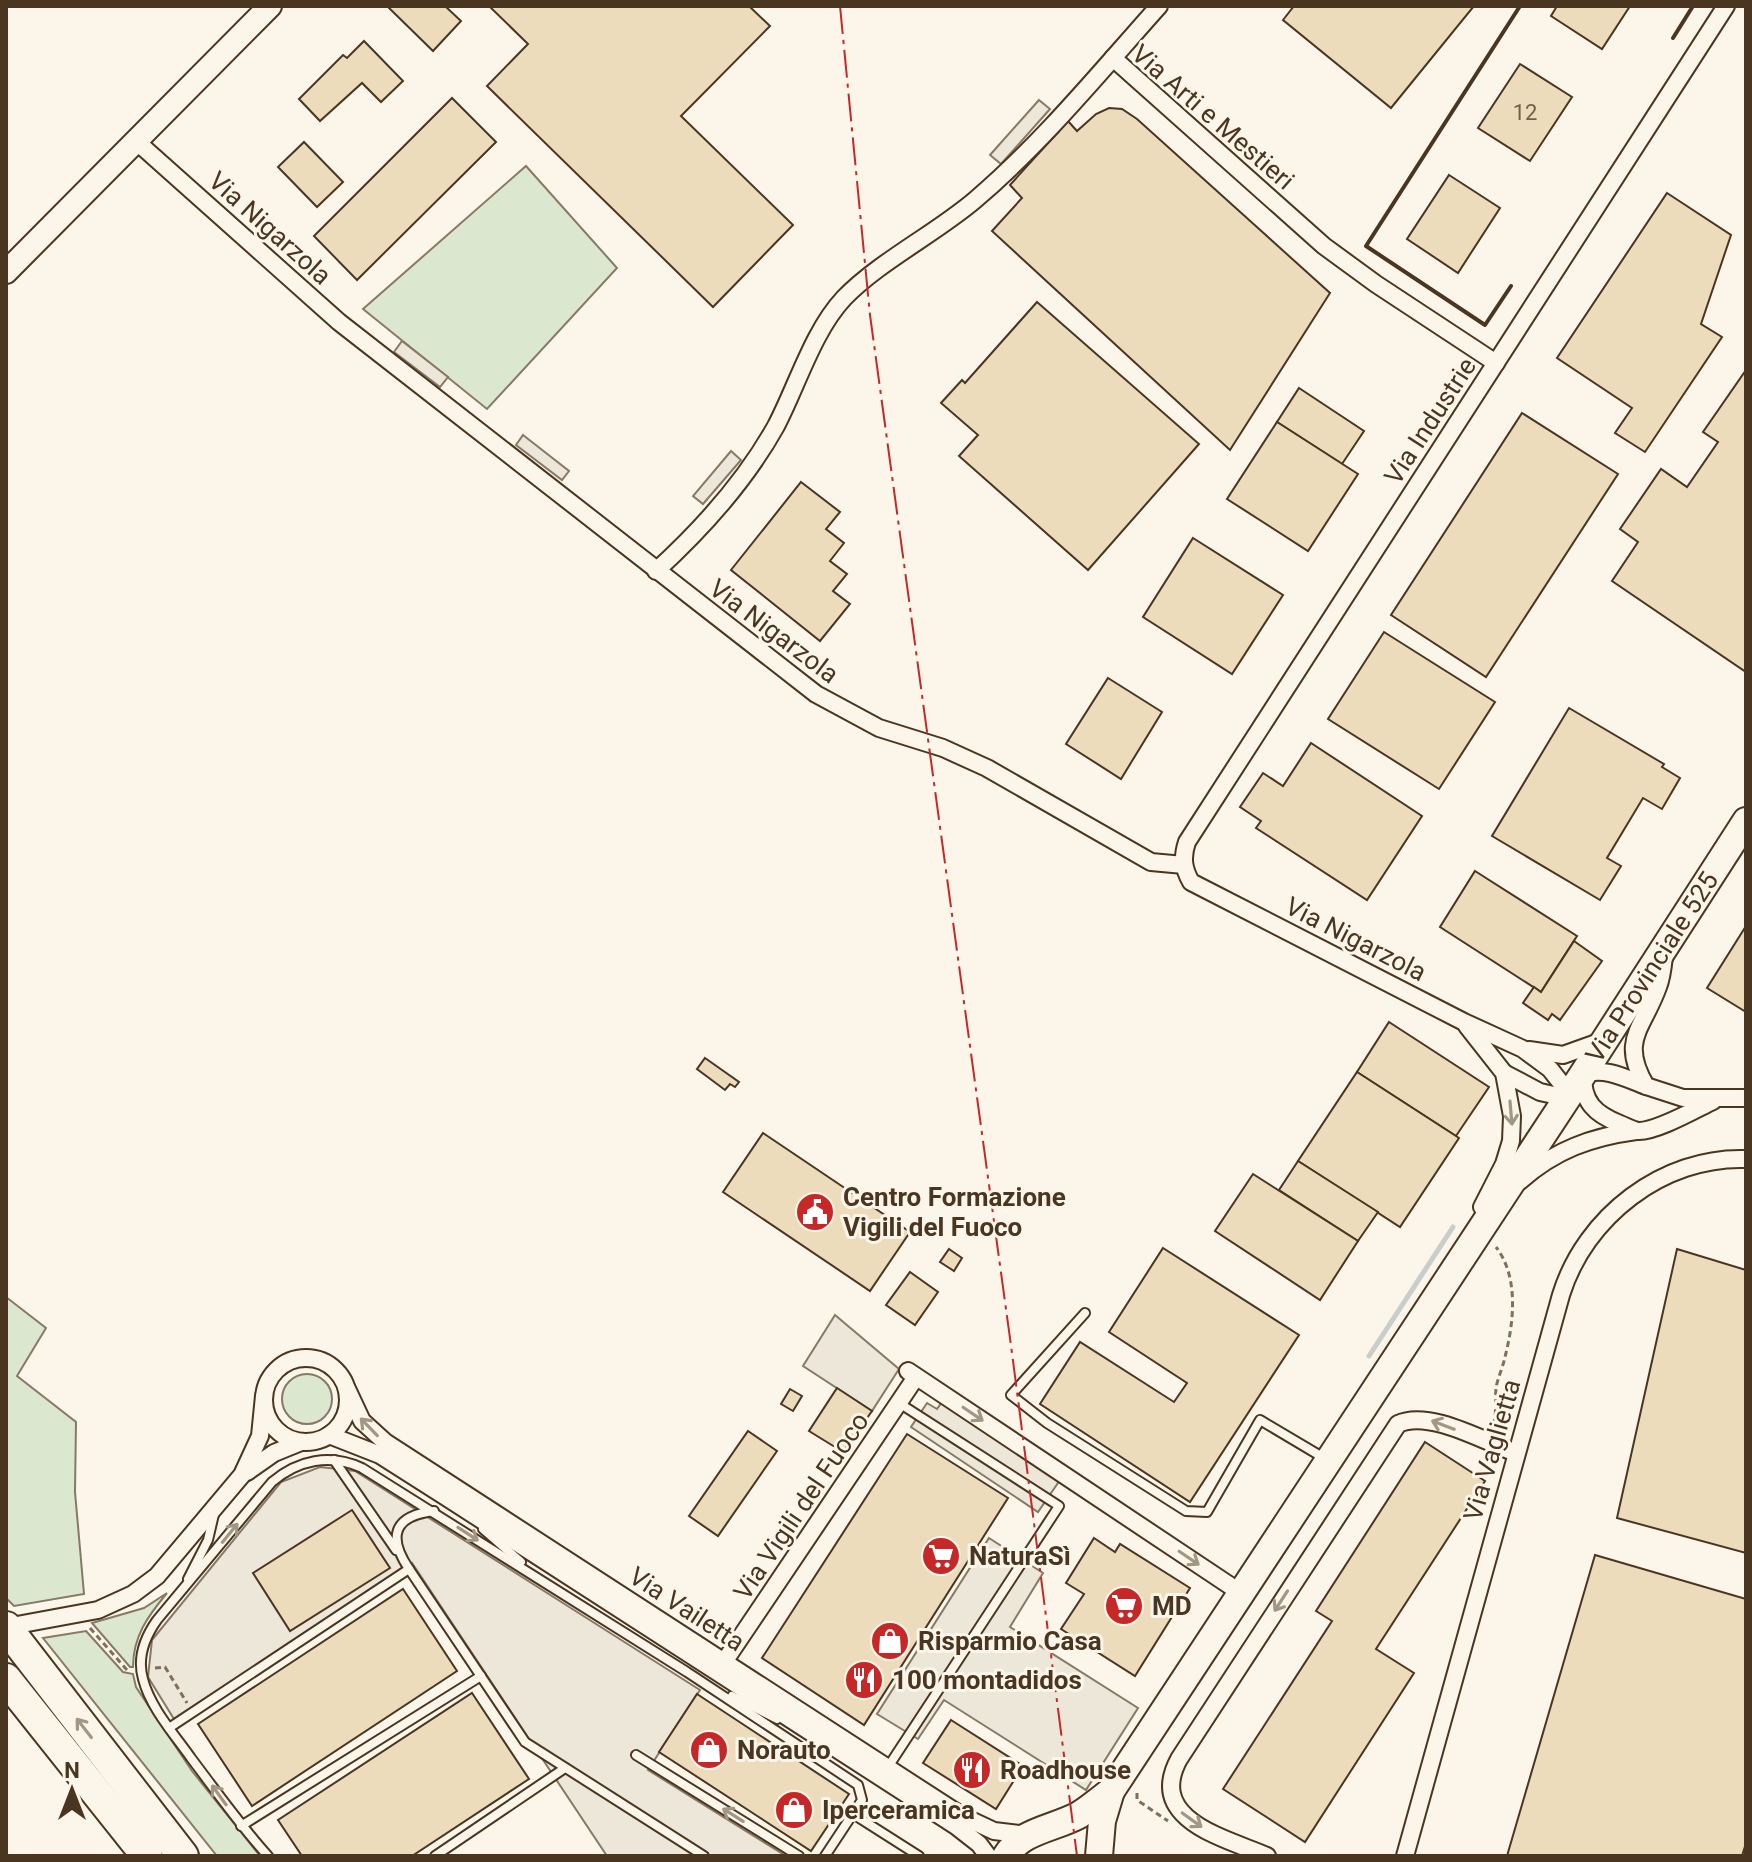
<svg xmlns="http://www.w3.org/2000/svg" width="1752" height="1862" font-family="Roboto,sans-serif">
<rect width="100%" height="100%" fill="#fbf6e9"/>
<g fill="#dce7d0" stroke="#887966" stroke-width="2">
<path d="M526,166L617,268L487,409L363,309Z"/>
<path d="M6,1297L46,1328L17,1376L76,1422L75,1492L84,1594L14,1606L6,1598Z"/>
<circle cx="307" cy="1399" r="25"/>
<path d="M167,1593C148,1616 133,1636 133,1667H130L92,1623L144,1608Z"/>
<path d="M86,1631L123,1672L133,1674L136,1687L192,1771L260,1856H217L43,1638Z"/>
</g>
<g fill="#ede7d9" stroke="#887966" stroke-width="2">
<path d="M1039,100L1050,109L1001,164L990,155Z"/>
<path d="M402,341L448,377L440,387L394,352Z"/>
<path d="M523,435L569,471L562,480L516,445Z"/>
<path d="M731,451L741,460L703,504L693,496Z"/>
<path d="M835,1315L899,1369L872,1411L803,1366Z"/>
<path d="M944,1399L1062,1477L1038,1512L911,1427L927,1403L937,1409Z"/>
<path d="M320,1467L355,1471L700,1690L648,1770L786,1856H607L412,1563L174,1719L148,1677L152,1640L281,1482Z"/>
<path d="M989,1538L1043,1573L1010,1627L1138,1708L1086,1790L944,1700L918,1739L877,1714Z"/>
</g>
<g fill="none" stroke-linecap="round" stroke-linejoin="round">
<path stroke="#c9cecd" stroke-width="5" d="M1369,1356L1453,1227"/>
</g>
<g fill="#ecdcbc" stroke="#4a3520" stroke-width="2">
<path d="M387,6H445L461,21L433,51Z"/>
<path d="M489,6H749L770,26L681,116L793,225L713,307L487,86L528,44Z"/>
<path d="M1294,6H1474L1391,108L1283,20Z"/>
<path d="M1557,6H1630L1602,49L1551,16Z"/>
<path d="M364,41L403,81L381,102L362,83L320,121L299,99L343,55L347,58Z"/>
<path d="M1520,64L1572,97L1530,161L1478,128Z"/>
<path d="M452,98L496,142L357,280L314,236Z"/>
<path d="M1109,108L1122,109L1137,119L1330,293L1230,450L992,231L1022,198L1010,185L1068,121L1077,131L1096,114Z"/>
<path d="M304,142L343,182L317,207L278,167Z"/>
<path d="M1449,175L1500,208L1458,273L1407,239Z"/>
<path d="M1667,193L1731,235L1701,324L1722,337L1645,452L1615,433L1632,408L1557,358Z"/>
<path d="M1037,302L1199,444L1088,570L959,456L978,435L941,403L962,380L965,383Z"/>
<path d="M1746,370V672L1612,581L1638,542L1620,529L1661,469L1687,487L1718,442L1703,432Z"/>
<path d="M1299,388L1364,431L1342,464L1277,422Z"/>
<path d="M1522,413L1618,474L1486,677L1391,615Z"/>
<path d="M1277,422L1358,474L1308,551L1227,499Z"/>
<path d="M801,482L840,512L826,529L844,543L830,561L847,574L833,591L850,604L820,641L731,570Z"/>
<path d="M1193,538L1283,595L1232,674L1143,617Z"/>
<path d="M1384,632L1495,702L1439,789L1328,719Z"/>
<path d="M1108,678L1162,712L1121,779L1066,744Z"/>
<path d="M1569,708L1664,764L1662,767L1680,778L1662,809L1643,798L1607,858L1621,866L1600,900L1492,836Z"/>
<path d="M1311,743L1422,816L1367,900L1256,828L1261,821L1240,807L1263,773L1283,786Z"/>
<path d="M1475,871L1577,936L1541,992L1440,927Z"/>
<path d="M1746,926V1012L1707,988Z"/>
<path d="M1574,941L1602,961L1560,1020L1552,1014L1548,1020L1523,1003L1534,987L1541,992Z"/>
<path d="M1389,1022L1489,1087L1456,1136L1357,1072Z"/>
<path d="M705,1058L739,1082L735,1087L730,1084L725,1090L697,1069Z"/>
<path d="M1357,1072L1459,1138L1400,1227L1298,1161Z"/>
<path d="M763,1133L910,1232L870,1291L723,1192Z"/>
<path d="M1298,1161L1378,1212L1358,1241L1279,1190Z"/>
<path d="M1253,1174L1358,1241L1320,1300L1215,1231Z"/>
<path d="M1163,1248L1299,1335L1190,1502L1040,1404L1080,1342L1174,1402L1187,1383L1109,1332Z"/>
<path d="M949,1249L962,1258L954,1271L940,1262Z"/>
<path d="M1677,1249L1746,1270V1553L1617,1518Z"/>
<path d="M910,1272L938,1292L915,1325L886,1305Z"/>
<path d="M837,1388L872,1411L843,1452L809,1431Z"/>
<path d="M790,1389L802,1396L793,1411L781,1404Z"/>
<path d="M748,1431L777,1451L718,1536L689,1516Z"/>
<path d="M907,1434L1008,1498L864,1725L762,1658Z"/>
<path d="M1425,1442L1485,1481L1376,1649L1414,1673L1305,1842L1223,1789L1332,1621L1316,1611Z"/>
<path d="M352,1510L390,1568L290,1631L253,1573Z"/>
<path d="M1094,1538L1115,1552L1120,1544L1190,1588L1135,1676L1061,1629L1084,1594L1066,1583Z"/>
<path d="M1595,1555L1746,1599V1843L1742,1856H1507Z"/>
<path d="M403,1589L457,1671L252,1806L198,1724Z"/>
<path d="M472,1693L529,1779L412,1856H302L278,1820Z"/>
<path d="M697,1694L849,1794L811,1851L659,1752Z"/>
<path d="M951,1720L1023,1766L996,1809L923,1763Z"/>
</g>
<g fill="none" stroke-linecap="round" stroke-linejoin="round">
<defs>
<g id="lane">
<path d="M1085,1313L1011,1395L1047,1423L1186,1511L1207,1512L1260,1420L1324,1458"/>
<path d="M334,1460L396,1550"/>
<path d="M483,1529L521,1562"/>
<path d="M409,1569C388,1538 392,1516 434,1511"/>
<path d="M188,1579L208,1540L215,1510"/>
<path d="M732,1696L777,1719"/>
<path d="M169,1728L409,1569L525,1742L704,1856"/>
<path d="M636,1755L799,1856"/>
<path d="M888,1767L1059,1506L899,1403"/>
<path d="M853,1814L919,1856"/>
<path d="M241,1826L481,1676"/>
<path d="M268,1856C240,1825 216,1791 191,1758C174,1734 150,1707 143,1679C137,1658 145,1637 157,1620L272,1482C298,1460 330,1453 362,1468L687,1672L858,1785L862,1800L825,1856"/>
<path d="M435,1856L565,1768"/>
</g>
<g id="street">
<path d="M1113,58L1324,246L1376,284L1496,363"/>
<path d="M136,141L339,322L816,694L879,728L943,748L987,768L1151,862L1184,865"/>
<path d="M656,571C702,529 746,480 776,426C797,386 813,331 844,298C880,261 935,234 975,200C1043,142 1100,72 1159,6"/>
<path d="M1664,956C1663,966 1662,977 1658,987C1643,1029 1619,1040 1646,1086L1683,1098H1746"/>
<path d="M1467,1026L1504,1073L1512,1116L1511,1141L1504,1164L1482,1207"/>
<path d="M1529,1050L1563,1055L1602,1041"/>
<path d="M1504,1073L1540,1092L1567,1098"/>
<path d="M1646,1086C1625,1078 1606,1067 1583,1074C1582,1102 1595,1114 1620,1124C1625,1126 1633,1130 1638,1131C1656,1132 1696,1109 1713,1101"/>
<path d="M1567,1098L1561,1083L1550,1069L1523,1049L1464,1022L1191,882C1183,868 1182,857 1187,842L1726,6"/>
<path d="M1520,1181C1555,1150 1591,1137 1636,1131"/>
<circle cx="306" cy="1400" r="42"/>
<path d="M908,1371L1241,1593"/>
<path d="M347,1389L362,1421L385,1442L962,1816L994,1831L1027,1835"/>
<path d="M329,1435L380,1455L446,1497L956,1826L979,1844L988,1856"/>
<path d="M247,1472L274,1453L301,1442"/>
<path d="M6,1627L98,1610L133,1594L157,1576L242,1475L260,1436L264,1396"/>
<path d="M724,1662L916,1377"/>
<path d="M1267,1856C1225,1838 1146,1820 1179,1759L1398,1424C1429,1409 1485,1442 1516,1453"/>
<path d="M1405,1856L1561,1295C1585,1217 1663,1156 1746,1159"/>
</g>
<path id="secondary" d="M6,272L270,6"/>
<g id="primary">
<path d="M1006,1856C1022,1830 1053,1829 1079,1815C1090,1808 1101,1799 1111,1791"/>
<path id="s1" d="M1099,1856L1102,1821L1111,1791L1583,1074L1746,821"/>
</g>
<g id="highway">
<path d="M6,1627L183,1856"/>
<path d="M6,1679L147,1856"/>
</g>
</defs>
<use href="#lane" stroke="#4a3520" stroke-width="12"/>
<use href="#street" stroke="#4a3520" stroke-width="20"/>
<use href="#secondary" stroke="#4a3520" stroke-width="26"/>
<use href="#primary" stroke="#4a3520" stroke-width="30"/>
<use href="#highway" stroke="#4a3520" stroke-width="34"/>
<g stroke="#7f6f5c" stroke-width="3" stroke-dasharray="6 4" stroke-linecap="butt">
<path d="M1493,1425C1497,1413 1495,1400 1496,1388C1498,1377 1503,1367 1505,1357C1514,1322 1519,1277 1496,1247"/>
<path d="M90,1628L127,1670"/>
<path d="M155,1668L165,1667L187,1703"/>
<path d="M1137,1793V1800L1168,1821"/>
</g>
<use href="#lane" stroke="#fbf6e9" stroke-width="8"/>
<use href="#street" stroke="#fbf6e9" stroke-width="16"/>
<use href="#secondary" stroke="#fbf6e9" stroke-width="22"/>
<use href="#primary" stroke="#fbf6e9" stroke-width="26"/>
<use href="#highway" stroke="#fbf6e9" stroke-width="30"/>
<g stroke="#4a3520" stroke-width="4">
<path d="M1673,38L1693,6"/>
<path d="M1511,286L1485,325L1366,246L1520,6"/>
</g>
<path stroke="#c62828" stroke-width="2" stroke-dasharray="28 6 4 6" stroke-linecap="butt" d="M840,6L870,315L1012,1353L1077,1856"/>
</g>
<defs><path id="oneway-shaft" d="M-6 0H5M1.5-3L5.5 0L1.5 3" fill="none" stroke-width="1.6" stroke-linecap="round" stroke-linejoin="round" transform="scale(2)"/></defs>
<g stroke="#a29684">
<use href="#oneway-shaft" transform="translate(1511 1113) rotate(85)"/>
<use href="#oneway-shaft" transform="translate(973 1414) rotate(34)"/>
<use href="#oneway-shaft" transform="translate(1443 1425) rotate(-159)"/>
<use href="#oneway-shaft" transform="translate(369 1427) rotate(-134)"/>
<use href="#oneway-shaft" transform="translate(230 1533) rotate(-51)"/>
<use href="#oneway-shaft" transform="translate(468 1534) rotate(33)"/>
<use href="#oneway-shaft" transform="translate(1189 1558) rotate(34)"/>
<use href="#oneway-shaft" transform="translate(1281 1601) rotate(123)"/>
<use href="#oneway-shaft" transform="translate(84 1728) rotate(-128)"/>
<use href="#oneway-shaft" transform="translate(219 1795) rotate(-126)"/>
<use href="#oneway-shaft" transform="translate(733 1815) rotate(-148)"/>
<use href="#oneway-shaft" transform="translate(1192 1820) rotate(36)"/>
</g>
<defs>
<symbol id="civic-disc" viewBox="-11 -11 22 22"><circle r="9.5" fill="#c62828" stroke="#fbf6e9"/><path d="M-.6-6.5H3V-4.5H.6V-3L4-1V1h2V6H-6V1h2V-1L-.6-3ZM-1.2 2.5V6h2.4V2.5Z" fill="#fff"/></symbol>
<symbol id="supermarket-disc" viewBox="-11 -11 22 22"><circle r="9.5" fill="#c62828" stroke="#fbf6e9"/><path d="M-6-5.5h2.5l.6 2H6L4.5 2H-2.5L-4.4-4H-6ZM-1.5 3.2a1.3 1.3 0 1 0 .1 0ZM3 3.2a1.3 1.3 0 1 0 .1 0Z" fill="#fff"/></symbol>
<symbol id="shop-disc" viewBox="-11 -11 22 22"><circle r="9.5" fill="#c62828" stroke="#fbf6e9"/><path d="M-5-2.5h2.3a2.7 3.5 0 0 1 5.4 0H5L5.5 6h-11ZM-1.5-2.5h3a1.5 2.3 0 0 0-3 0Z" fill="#fff"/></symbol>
<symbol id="restaurant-disc" viewBox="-11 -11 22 22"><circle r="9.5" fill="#c62828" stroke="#fbf6e9"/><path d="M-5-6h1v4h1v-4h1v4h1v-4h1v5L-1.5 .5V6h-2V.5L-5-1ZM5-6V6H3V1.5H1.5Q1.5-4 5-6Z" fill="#fff"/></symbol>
</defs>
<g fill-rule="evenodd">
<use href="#civic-disc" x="793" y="1190" width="44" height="44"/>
<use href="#supermarket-disc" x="919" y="1534" width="44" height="44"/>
<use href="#supermarket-disc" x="1102" y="1584" width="44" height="44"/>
<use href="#shop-disc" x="868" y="1619" width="44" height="44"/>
<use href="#restaurant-disc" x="842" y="1658" width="44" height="44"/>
<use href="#shop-disc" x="687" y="1728" width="44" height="44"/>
<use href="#restaurant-disc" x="950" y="1748" width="44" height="44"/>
<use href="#shop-disc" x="772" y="1788" width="44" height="44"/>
</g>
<g text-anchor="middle" stroke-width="6" stroke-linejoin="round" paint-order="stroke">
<g font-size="22" fill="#725f47">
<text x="1525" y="120">12</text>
</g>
<g font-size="26" fill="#4a3520" stroke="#fbf6e9">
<text transform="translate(1213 117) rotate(41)" y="9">Via Arti e Mestieri</text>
<text transform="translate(270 228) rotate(42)" y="9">Via Nigarzola</text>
<text transform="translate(1430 421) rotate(-57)" y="9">Via Industrie</text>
<text transform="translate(774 631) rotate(37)" y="9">Via Nigarzola</text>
<text transform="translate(1356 939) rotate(27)" y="9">Via Nigarzola</text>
<text dy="9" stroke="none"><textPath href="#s1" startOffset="1052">Via Provinciale 525</textPath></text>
<text transform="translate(1492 1450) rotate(-74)" y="9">Via Vaglietta</text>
<text transform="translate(801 1506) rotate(-56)" y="9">Via Vigili del Fuoco</text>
<text transform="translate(687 1609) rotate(33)" y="9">Via Vailetta</text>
</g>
<g font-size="26" font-weight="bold" fill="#4a3520" stroke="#fbf6e9" text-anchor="start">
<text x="843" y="1206">Centro Formazione<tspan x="843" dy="30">Vigili del Fuoco</tspan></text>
<text x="969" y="1565">NaturaSì</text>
<text x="1152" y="1615">MD</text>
<text x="918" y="1650">Risparmio Casa</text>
<text x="892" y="1689">100 montadidos</text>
<text x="737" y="1759">Norauto</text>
<text x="1000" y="1779">Roadhouse</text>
<text x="822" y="1819">Iperceramica</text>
</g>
</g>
<rect width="1752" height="1862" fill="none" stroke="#4a3520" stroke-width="16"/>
<g transform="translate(72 1790)" stroke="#fbf6e9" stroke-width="6" paint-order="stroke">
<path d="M0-6L14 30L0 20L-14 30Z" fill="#4a3520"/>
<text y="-12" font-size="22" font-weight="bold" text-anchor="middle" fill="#4a3520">N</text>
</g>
</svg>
